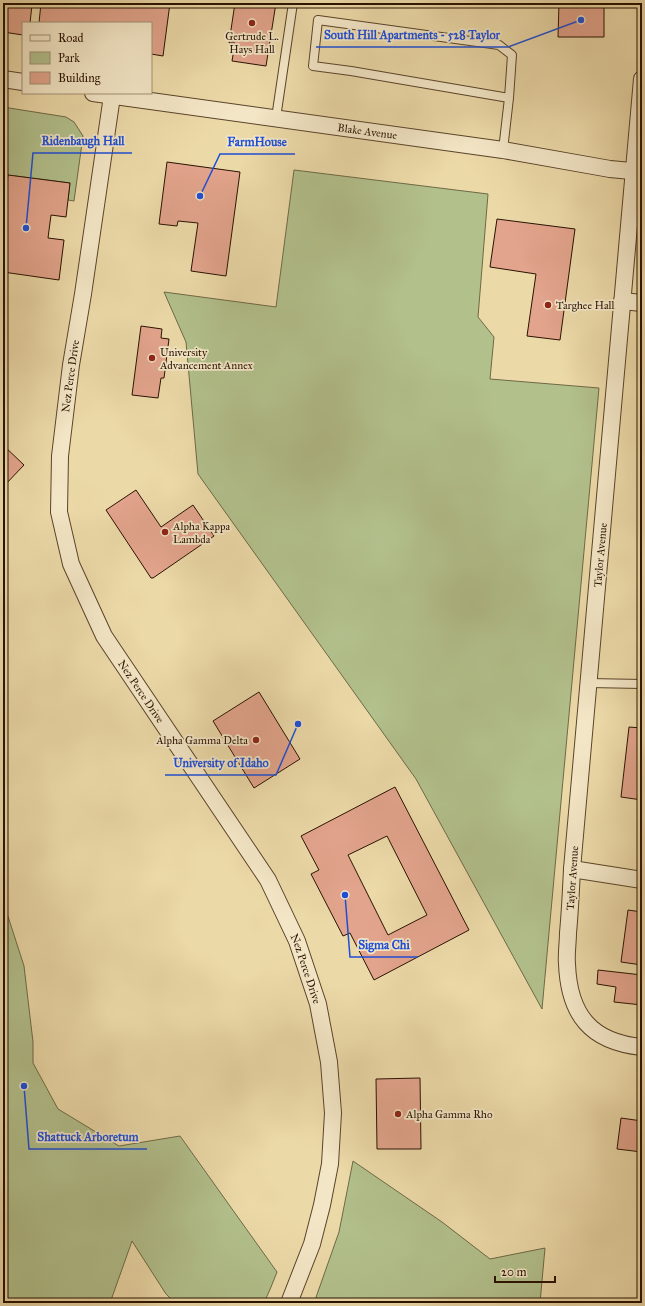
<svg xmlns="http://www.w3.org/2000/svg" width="645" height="1306" font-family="'IM FELL Great Primer',serif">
<rect width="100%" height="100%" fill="#ecd9a8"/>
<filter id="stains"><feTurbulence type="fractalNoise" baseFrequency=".005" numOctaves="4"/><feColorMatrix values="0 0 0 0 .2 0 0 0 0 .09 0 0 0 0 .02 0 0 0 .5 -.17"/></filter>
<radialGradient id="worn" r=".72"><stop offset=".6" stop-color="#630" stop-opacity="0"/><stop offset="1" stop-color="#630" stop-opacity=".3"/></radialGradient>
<g fill="#b2c08c" stroke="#6e6946">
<path d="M3,107L66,117L74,122L83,136L74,201L68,200L70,183L8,175L3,206Z"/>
<path d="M294,170L488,194L478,317L494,337L490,379L599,388L542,1009L416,779L198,474L186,342L164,292L276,307Z"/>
<path d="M3,901L24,966L33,1042V1063L58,1109L119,1146L180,1136L277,1272L271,1287L264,1303H175L166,1294L132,1241L110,1303H3Z"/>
<path d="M353,1161L442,1222L490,1259L545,1248L540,1303H314L339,1232Z"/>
</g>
<g fill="#e2a48c" stroke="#291200" fill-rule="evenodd">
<path d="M3,3H29L28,5H32L30,23H23V35L3,32Z"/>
<path d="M41,3H170L163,56L151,54V23H39Z"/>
<path d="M235,3H276L266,66L232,61L235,43H229Z"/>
<path d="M559,3H604V37H558Z"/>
<path d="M167,162L240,172L226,276L191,271L198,223L178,221L177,226L159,224Z"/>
<path d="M8,175L70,183L66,217L51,215L48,238L64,240L59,280L3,272V214Z"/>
<path d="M497,219L575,229L560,340L527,336L536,274L490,267Z"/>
<path d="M141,326L162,329L161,338L169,339L164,378H161L158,398L132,395Z"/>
<path d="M3,445L24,465L3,487Z"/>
<path d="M136,490L161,527L193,505L214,536L153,578H151L106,510Z"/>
<path d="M259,692L300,759L254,788L213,721Z"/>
<path d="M629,727L642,728V800L621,797Z"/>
<path d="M395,787L469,930L374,980L350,933L343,936L311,874L319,870L301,836ZM387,836L427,915L388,935L348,855Z"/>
<path d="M642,827V851H640Z"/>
<path d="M628,910L642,912V965L621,962Z"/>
<path d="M598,970L642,975V1005L614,1002L616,987L597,984Z"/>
<path d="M420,1078L421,1149H377L376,1079Z"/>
<path d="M621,1118L642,1121V1152L617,1149Z"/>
</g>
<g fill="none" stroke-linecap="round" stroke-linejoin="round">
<defs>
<g id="service">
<path d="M276,118L293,3"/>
<path d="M503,150L509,98L351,71L313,66L318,20L499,45L512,55L509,98"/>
<path d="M589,683L642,684"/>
</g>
<g id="minor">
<path d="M3,79L23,82"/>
<path d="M642,79L572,869C571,890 570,912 568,933C568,943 566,954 567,964C569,1014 590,1042 642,1047"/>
<path id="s1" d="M93,93L503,150L610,169L642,172"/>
<path id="s2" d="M112,96L83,294L71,365L60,456L59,512L71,564L104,636L268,880L297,941L318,1004L329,1062L333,1113L330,1164L322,1205L312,1244L289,1303"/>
<path d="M622,301L642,303"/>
<path d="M572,869L642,880"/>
</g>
</defs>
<use href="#service" stroke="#5a442a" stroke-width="10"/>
<use href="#minor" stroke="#5a442a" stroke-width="18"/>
<use href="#service" stroke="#f3e6c6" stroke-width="8"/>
<use href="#minor" stroke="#f3e6c6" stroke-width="16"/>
</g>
<g fill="#8f2418" stroke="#f3e6c6" stroke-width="1.5">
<circle cx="252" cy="23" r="4"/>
<circle cx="548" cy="305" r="4"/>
<circle cx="152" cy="358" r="4"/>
<circle cx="165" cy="532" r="4"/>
<circle cx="256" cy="740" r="4"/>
<circle cx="398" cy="1114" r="4"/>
</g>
<g text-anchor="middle" stroke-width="3.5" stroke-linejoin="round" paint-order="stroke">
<g font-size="11" fill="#291200" stroke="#f3e6c6" text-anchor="start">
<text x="252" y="40" text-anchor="middle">Gertrude L.<tspan x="252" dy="13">Hays Hall</tspan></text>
<text x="556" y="309">Targhee Hall</text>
<text x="160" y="356">University<tspan x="160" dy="13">Advancement Annex</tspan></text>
<text x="173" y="530">Alpha Kappa<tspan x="173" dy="13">Lambda</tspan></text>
<text x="248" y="744" text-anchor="end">Alpha Gamma Delta</text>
<text x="406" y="1118">Alpha Gamma Rho</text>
</g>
<g font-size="11" fill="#291200" stroke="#f3e6c6">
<text dy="4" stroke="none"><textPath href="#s1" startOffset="277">Blake Avenue</textPath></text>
<text transform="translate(70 376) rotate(-82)" y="4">Nez Perce Drive</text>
<text transform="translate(600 555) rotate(-85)" y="4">Taylor Avenue</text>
<text dy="4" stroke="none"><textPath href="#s2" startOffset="619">Nez Perce Drive</textPath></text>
<text transform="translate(572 878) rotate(-86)" y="4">Taylor Avenue</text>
<text dy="4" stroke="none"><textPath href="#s2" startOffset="943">Nez Perce Drive</textPath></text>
</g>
</g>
<path fill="none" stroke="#1d4ed8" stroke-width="1.5" d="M581 20L508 47H316M26 228L33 153H132M200 196L220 154H295M298 724L276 775H165M345 895L350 957H418M24 1086L29 1149H147"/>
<g fill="#1d4ed8" stroke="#f3e6c6" stroke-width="1.5">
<circle cx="581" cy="20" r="4"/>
<circle cx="26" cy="228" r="4"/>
<circle cx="200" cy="196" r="4"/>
<circle cx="298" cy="724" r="4"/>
<circle cx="345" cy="895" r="4"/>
<circle cx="24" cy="1086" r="4"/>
</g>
<g font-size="12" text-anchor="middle" font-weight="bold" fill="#1d4ed8" stroke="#f3e6c6" stroke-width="3.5" stroke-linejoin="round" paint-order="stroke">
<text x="412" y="39">South Hill Apartments - 528 Taylor</text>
<text x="83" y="145">Ridenbaugh Hall</text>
<text x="257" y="146">FarmHouse</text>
<text x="221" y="767">University of Idaho</text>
<text x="384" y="949">Sigma Chi</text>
<text x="88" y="1141">Shattuck Arboretum</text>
</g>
<rect width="645" height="1306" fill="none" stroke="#ecd9a8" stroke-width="16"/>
<rect x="4" y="4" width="637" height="1298" fill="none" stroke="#291200" stroke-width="2"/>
<rect x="8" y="8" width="629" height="1290" fill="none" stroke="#291200"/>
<rect x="22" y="22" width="130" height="72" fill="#f3e6c6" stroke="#a29177"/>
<rect x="30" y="35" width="20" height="6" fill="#f3e6c6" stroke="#a29177"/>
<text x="58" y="42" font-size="12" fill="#291200">Road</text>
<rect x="30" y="52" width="20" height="12" fill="#b2c08c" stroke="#a29177"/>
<text x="58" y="62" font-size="12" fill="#291200">Park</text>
<rect x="30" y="72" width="20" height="12" fill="#e2a48c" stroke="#a29177"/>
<text x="58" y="82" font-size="12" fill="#291200">Building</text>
<path d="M495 1276v6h60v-6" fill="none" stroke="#291200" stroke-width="2"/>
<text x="501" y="1276" font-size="12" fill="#291200" stroke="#f3e6c6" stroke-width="3" paint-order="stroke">20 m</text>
<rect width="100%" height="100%" filter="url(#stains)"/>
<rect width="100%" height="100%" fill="url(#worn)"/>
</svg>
